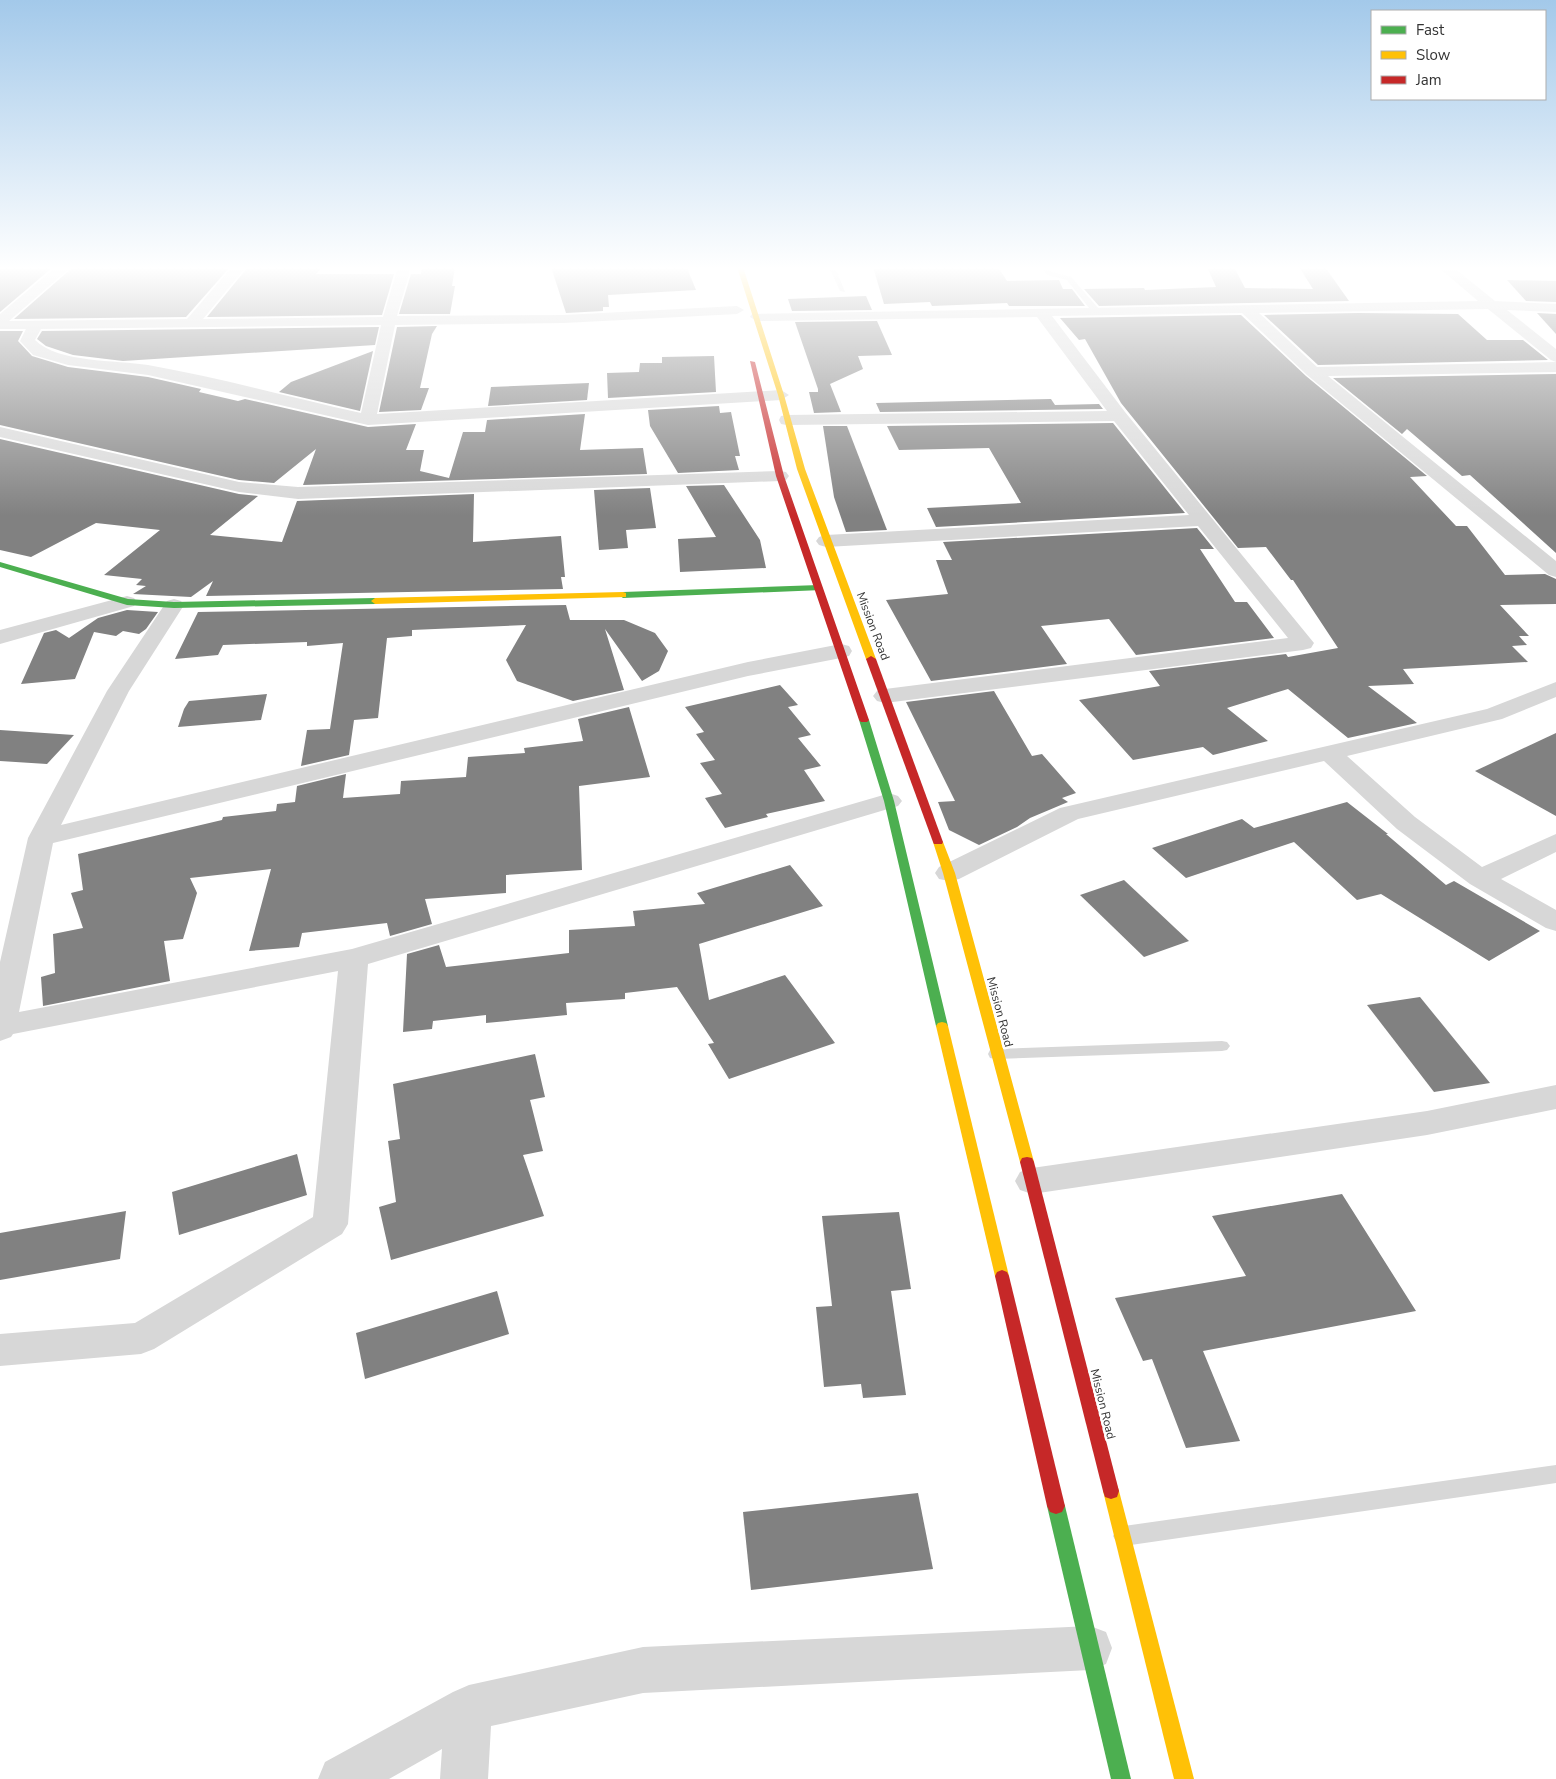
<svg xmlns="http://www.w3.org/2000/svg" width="1556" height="1779" font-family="'Nunito Sans',sans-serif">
<rect width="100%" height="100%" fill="#fff"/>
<g fill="#818181">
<path d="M0,267H53L0,312Z"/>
<path d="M73,267H230L186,317L14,319Z"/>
<path d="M248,267H322L316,274H394L382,315L207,317Z"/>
<path d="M422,267H455L452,286H455L450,314H399L411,274H421Z"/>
<path d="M551,267H681L687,268L696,290L608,295L609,307H603V311L566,313Z"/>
<path d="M873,267H998L1007,281L1059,280L1063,289H1072L1085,306H1009L1007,303L932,306L930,302L884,304Z"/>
<path d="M1207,267H1234L1245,288L1313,289L1299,267H1325L1349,301L1099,306L1084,289L1144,288L1145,290L1216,287Z"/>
<path d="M1507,280L1556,281V302L1526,301Z"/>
<path d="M866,296L872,310L792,311L788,299Z"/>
<path d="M1358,313L1458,314L1487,340H1523L1548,360L1318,365L1264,315Z"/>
<path d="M1537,313L1556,314V334Z"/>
<path d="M1241,315L1306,376L1427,476L1410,477L1456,526H1467L1505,575L1545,574L1556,579V604L1500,605L1529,636H1519L1527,645L1512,646L1528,662L1403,669L1414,684L1368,686L1417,723L1348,738L1288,689L1227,708L1268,741L1213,755L1203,747L1133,760L1079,700L1160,686L1149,671L1286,654L1288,657L1338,648L1293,580H1291L1266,547L1238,548L1121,403L1085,339L1079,340L1060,318Z"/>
<path d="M877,321L892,355L858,356L863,369L830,384L841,412L814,413L809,392H818V389L795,322Z"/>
<path d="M437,326L432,334L420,388H429L421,410L379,412L397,327Z"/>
<path d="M379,327L375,345L123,361L73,355L46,346L37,339L42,331Z"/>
<path d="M0,331H23L18,341L32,356L68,367L148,377L201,389L199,392L238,401L245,399L368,427L416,424L406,450H424L420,471L449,478L463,432H485L487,420L585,414L580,450L643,448L647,474L303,485L316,449L274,483L239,480L0,425Z"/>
<path d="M373,351L360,411L279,392L291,382Z"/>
<path d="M714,356L716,392L608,398L607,373L639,372L640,363H662V357Z"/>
<path d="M1556,374V553L1470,475L1462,476L1407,429L1402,434L1333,378Z"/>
<path d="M589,383L587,400L488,406L491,387Z"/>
<path d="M1051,399L1055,405L1099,404L1103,409L880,412L876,403Z"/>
<path d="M719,406L720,413L731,412L740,456H735L739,470L678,473L650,426L648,410Z"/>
<path d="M1113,423L1185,513L936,527L927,508L1021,503L989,448L899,450L887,426Z"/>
<path d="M823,426H847L887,530L846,532L834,497Z"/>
<path d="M0,439L239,494L258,496L210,535L282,542L297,501L474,494L473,542L561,536L565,577H561L563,589L206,596L213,581L191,597L133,594L146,586L136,585L142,579L104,575L160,530L96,523L31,557L0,550Z"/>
<path d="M724,485L760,540L766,568L680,572L678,539L716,537L686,486Z"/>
<path d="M650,488L656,528L626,530L628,548L599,550L594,490Z"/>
<path d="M1197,528L1214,549H1200L1235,602H1247L1274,638L1136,655L1109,619L1041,626L1067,664L931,681L886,600L948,594L936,560H952L943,542Z"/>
<path d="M566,605L570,620H624L655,633L668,651L659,671L642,681L605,629L624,690L573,701L517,681L506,660L526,625L412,630V636L387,638L378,718L354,720L349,755L301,766L307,730L330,729L343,643L307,646V642L223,645L218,655L175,659L198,612Z"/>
<path d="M127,610L158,612L146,629L139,634L123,631L116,636L94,632L75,679L21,684L44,633L56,630L69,638L98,618Z"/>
<path d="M780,685L798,705L788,707L811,735L798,738L821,766L804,770L825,801L766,814L768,817L725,828L705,798L722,794L700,763L715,760L696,734L704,732L685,707Z"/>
<path d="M994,691L1032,756L1042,754L1076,793L1062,798L1068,802L1030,818L1017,827L979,845L949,830L938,802L955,801L906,702Z"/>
<path d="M267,694L261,720L178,727L184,709L189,701Z"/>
<path d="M629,707L650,777L579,786L582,870L506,875V893L425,899L432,924L390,936L387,923L302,933L299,947L249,951L271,869L190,878L197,893L183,939L164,941L170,981L43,1006L41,977L55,973L53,934L83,928L71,893L83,890L78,854L222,820L223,817L276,811L277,804L295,802L297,786L346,774L343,798L400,794L401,781L466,777L468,757L525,753L524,748L583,741L578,719Z"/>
<path d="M0,730L74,735L47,764L0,761Z"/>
<path d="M1556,733V816L1475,771Z"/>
<path d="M1347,802L1388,834H1386L1446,885L1454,881L1540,931L1489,961L1381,894L1357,900L1294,842L1186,878L1152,848L1242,819L1254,828Z"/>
<path d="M790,865L823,906L699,944L709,1000L785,975L835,1043L729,1079L708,1044L714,1043L677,987L625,993V999L566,1003L567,1015L486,1023V1015L433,1021L432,1029L403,1032L407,954L439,945L446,967L569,953V930L635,926L633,911L705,904L697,893Z"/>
<path d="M1124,880L1189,941L1144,957L1080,895Z"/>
<path d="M1420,997L1490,1083L1434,1092L1367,1005Z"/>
<path d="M535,1054L545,1097L530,1100L543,1151L523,1155L544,1216L391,1260L379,1207L396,1202L388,1141L400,1139L393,1084Z"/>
<path d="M297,1154L307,1195L179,1235L172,1192Z"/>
<path d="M1342,1194L1416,1311L1203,1351L1240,1441L1186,1448L1152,1359L1143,1361L1115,1298L1246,1276L1212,1216Z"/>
<path d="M126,1211L120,1259L0,1280V1233Z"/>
<path d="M899,1212L911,1289L891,1291L906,1395L863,1398L861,1384L824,1387L816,1307L832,1306L822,1216Z"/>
<path d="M497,1291L509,1334L365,1379L356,1333Z"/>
<path d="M918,1493L933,1569L751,1590L743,1512Z"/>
</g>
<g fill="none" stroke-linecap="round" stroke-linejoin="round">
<g fill="#d7d7d7" fill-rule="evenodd">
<path d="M829,267H835L845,292L840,291Z"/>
<path d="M1039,267H1046L1052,272L1071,277L1099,309V313H1093L1067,280L1048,275Z"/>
<path d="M1222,1041L1227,1042L1230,1046L1227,1050L1222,1051L996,1059L990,1058L988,1054L990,1050L996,1049Z"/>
<path d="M1556,1465V1483L1124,1546L1117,1543L1113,1536L1117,1529L1124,1526Z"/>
</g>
<g fill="#d7d7d7" fill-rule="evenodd">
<path d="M56,267H71L9,321L187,319L232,267H246L203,319L383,317L398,267H411L397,316L564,315L737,306L744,310L737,314L564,323L395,325L377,414L781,390L789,395L781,400L368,425L148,375L68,365L33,355L20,341L26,329H0V314ZM381,325L361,413C290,397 220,378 148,365C116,360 58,363 35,340L41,329Z"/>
<path d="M1438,267H1453L1495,301L1556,304V312L1507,310L1556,349V362L1551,360L1488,309L1259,313L1317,367L1556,362V372L1328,376L1556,561V577L1549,575L1307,375L1242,313L1052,316L1125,412L1314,643L1311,648L1303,650L885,703L877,701L873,696L877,691L885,689L1288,638L1198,526L826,547L819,545L816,541L819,537L826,535L1189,515L1114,421L787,425L781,424L779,420L781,416L787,415L1107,411L1037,317L757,321L750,317L752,314L1478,301Z"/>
<path d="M0,427L239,482L298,487L780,471L786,472L789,476L786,480L780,481L298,499L239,492L0,437Z"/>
<path d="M127,596L134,598L137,602L134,606L0,644V630Z"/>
<path d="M174,599L181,601L184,605L129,691L61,825L748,662L841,644L849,646L852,651L849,656L841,658L748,676L53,843L19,1012L352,949L880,796L889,793L898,796L902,801L898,806L368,964L348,1224L342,1234L154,1349L141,1354L0,1366V1334L135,1323L313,1217L338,971L13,1034L11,1037L0,1041V962L28,838L107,691L167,601Z"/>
<path d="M1556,682V697L1502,719L1347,756L1415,817L1482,867L1556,834V852L1501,879L1556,910V931L1546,928L1470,884L1397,829L1324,761L1078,819L959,879L949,881L939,879L935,873L939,867L1060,808L1487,709Z"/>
<path d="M1556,1085V1109L1427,1135L1032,1194L1020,1190L1015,1181L1020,1172L1032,1168L1427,1111Z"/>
<path d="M1090,1626L1106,1632L1112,1648L1106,1664L1090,1670L643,1693L491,1726L488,1779H440L442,1749L389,1779H318L325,1762L453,1692L469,1685L643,1647Z"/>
</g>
<g fill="#4caf50" fill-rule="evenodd">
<path d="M0,562L128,599L174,602L375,598L379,601L375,604L174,608L127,605L0,567Z"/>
<path d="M819,585L822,586V590L623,598L619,595L623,592Z"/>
<path d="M864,717L869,720L894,801L948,1026L946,1029H938L936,1026L884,801L859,720Z"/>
<path d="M1056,1498L1062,1500L1065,1506L1131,1779H1111L1047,1506L1050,1500Z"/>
</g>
<g fill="#ffc107" fill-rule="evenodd">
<path d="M737,267H743L784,395L805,469L876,659L874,661H868L866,659L797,469L778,395Z"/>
<path d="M623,592L626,593V597L375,604L371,601L375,598Z"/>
<path d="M938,839L943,842L955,873L1034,1162L1032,1166L1027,1167L1022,1166L1020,1162L943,873L933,842Z"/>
<path d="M942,1022L946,1023L948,1026L1009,1276L1007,1280L1002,1282L997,1280L995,1276L936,1026L938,1023Z"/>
<path d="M1111,1483L1117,1485L1119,1491L1194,1779H1174L1103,1491L1105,1485Z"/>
</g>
<g fill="#c62828" fill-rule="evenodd">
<path d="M750,361L755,362L784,476L869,720L867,722H861L859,720L776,476Z"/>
<path d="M871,656L876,659L943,842L942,844H934L933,842L866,659Z"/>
<path d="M1027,1157L1032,1158L1034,1162L1119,1491L1117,1497L1111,1499L1105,1497L1103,1491L1020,1162L1022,1158Z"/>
<path d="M1002,1270L1007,1272L1009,1276L1065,1506L1062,1512L1056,1514L1050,1512L1047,1506L995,1276L997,1272Z"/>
</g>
</g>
<linearGradient id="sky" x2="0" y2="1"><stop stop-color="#a3c9ea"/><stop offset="0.52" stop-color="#fff"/><stop offset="1" stop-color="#fff" stop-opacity="0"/></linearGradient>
<rect width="1556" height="516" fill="url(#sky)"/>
<g text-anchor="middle" stroke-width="5" stroke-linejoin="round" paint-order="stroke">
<g font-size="12" fill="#333" stroke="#fff">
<text transform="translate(873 626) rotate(69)" y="4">Mission Road</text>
<text transform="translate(1000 1012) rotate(75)" y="4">Mission Road</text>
<text transform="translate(1103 1404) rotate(76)" y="4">Mission Road</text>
</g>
</g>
<rect x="1371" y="10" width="175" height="90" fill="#ffffff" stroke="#adadad"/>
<rect x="1381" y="26" width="25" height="8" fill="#4caf50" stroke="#adadad"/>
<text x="1416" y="35" font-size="15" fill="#333333">Fast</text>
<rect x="1381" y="51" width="25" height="8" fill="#ffc107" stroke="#adadad"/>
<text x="1416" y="60" font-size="15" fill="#333333">Slow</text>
<rect x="1381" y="76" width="25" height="8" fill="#c62828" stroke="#adadad"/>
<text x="1416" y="85" font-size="15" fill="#333333">Jam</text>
</svg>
